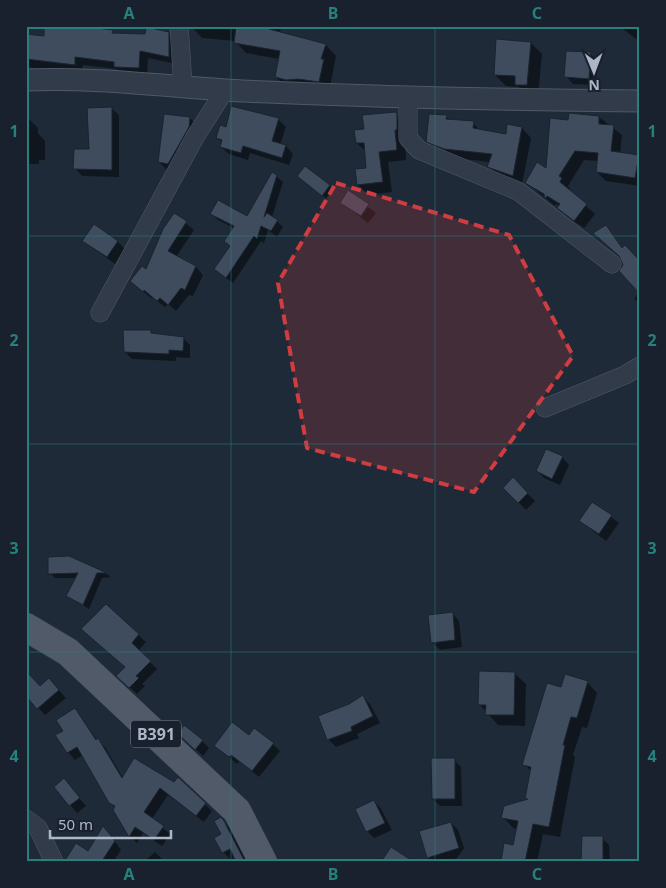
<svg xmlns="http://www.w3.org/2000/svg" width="666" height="888" font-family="'Noto Sans',sans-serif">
<rect width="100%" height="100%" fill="#1e2a38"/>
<g fill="#0007">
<path d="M191,26H281L280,33L326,45L336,56L329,92L287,88L276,77L279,59L246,53L235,41L202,38Z"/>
<path d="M619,26H636L640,29V42Z"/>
<path d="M112,31L116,35H146L168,33L176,41L177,64L148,58L147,75H123L117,69L83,65L82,73L26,67V35L45,37Z"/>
<path d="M531,43L542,54L538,96L527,95L519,87L506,86L495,75Z"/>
<path d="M590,54L598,61L596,85L573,84L566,76Z"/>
<path d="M111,108L119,115V177L82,176L75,168L91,150Z"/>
<path d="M397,115L407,125L405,140L406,160L388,162L392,192L369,195L358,185L356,170L367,169L366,152L357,143L365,130Z"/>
<path d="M446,117L450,120L473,123L481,131L507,135L522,128L531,138L522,185L498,176L489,166L490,162L455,158L438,151L428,141Z"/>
<path d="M599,117L622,135L620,154L640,158V186L606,181L597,172L599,161L584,160L568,186L570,188L569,191L595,214L584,228L568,217L560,206L556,204L555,206L526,182L547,170L569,121Z"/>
<path d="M190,118L201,130L170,173L159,162Z"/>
<path d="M278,119L286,127L280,145L286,146L293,154L289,165L250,153L248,160L229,154L221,147L223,143L217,138L226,128Z"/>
<path d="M26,120H30L38,128V133L45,141V160H39V164H26Z"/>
<path d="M276,176L283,182L272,217L283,227L277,237L268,230L264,243L261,241L233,283L222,275L231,247L234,228L218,220L212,214L248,218Z"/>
<path d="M302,179L329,186L333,189L326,198Z"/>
<path d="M348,192L376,213L368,223L341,202Z"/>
<path d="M174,214L194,230L176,257L196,267L203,275L193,296L189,295L176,311L168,304L165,307L152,297L151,298L139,288Z"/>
<path d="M84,241L118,242L125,249L115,264Z"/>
<path d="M640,294V306L634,298Z"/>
<path d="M151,332L154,335L183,338L190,345V358L176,357V361L132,359L125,352Z"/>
<path d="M562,457L569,465L560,485L544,478L537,471Z"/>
<path d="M513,479L535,501L526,510L505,488Z"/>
<path d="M592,503L619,523L606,541L580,521Z"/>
<path d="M69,558L107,574L111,577L102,578L89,609L68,595L77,578H55L50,573Z"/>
<path d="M106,606L146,642L138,651L157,669L142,684L145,686L137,694L118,676L127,667Z"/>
<path d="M452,613L459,621L462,647L440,650L432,642Z"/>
<path d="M26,672L40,687H56L66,698L45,715L28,697L26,698Z"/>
<path d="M514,673L526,684L525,726L498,725L479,704Z"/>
<path d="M587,682L597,693L587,728L582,727L573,755L575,757L560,837L543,834L537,862H504L514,846L518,829L513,828L503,817L528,800L527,798L532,772L524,764L561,689Z"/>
<path d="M363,697L370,704L380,723L357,734L359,738L336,747L328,739L349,705Z"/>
<path d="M75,709L97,740L105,747L123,778L174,783L178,779L212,811L204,822L168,795L152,819L170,834L162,846L143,833L137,843L130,836L115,810L116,808L110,802L83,755L75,760L68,752L64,731Z"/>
<path d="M179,734L202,741L209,748L203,756Z"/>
<path d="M249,737L273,744L280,751L259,777L239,761L237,764L216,746Z"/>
<path d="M454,760L461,767L462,806H440L433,799Z"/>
<path d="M64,780L86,806L77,813L55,787Z"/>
<path d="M374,801L381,809L392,830L374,838L367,831Z"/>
<path d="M220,819L231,829L248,862H238L235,857L231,860L223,852L215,838L223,834Z"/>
<path d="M451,823L458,830L464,848L457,858L445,862H432L428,857Z"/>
<path d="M110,835L121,850L113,862H65L88,853Z"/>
<path d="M602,838L609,845L610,862H583Z"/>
<path d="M155,852L165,862H150L147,859Z"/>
</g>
<g fill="#3f4c5e" stroke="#1a232f">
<path d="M44,26H81L113,30L112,33L145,34L146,27L169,32V57L140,51L139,68L114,67V62L75,57V65L26,59V34L44,36Z"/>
<path d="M236,26H270L269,29L326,44L321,59H324L319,82L298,79L286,80L275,77L280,51L234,43Z"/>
<path d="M496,39L531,42L527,85H515V76L494,75Z"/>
<path d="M566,51L591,52L589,79L564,77Z"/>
<path d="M231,106L279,118L272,141L286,145L282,158L243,146L241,153L220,147L222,140L216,138L220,125L226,127Z"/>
<path d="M112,107V170L73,169L74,149H89L87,108Z"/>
<path d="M395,112L397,113V130H395L397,150L379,152L383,182L357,185L355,169L366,168L364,143H356L354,130L364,129L362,115Z"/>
<path d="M569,113L599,116V124L614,125L611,151L639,155L635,178L596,172L598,153L575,151L559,176L562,178L560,182L587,204L574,221L557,208L560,204L547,196L545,199L544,194L525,183L537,162L546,168L550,118L568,120Z"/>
<path d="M164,114L190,117L189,127L168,164L158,162Z"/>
<path d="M429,114L447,115L446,119L474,121L473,128L506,134L507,124L522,127L513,176L487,167L492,154L444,149L426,142Z"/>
<path d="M305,166L330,185L322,196L297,176Z"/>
<path d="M272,172L277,175L264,217L267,213L278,220L271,231L261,226L257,239L254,236L226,278L214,269L230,246L224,241L234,226L210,214L218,200L247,216Z"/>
<path d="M348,190L369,204L361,216L340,203Z"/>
<path d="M174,213L187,221L168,251L196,266L185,290L181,288L168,305L160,298L157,301L144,290L143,292L130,281L142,266L146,269L163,229Z"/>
<path d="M94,224L118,241L107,257L82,241Z"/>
<path d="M606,225L622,248L625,245L640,261V294L619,271L623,265L619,256L593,233Z"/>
<path d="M123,330H151V333L184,337L183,351L169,350V354L124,352Z"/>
<path d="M546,449L563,456L552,479L536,471Z"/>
<path d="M513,477L528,493L518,503L503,488Z"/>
<path d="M592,502L612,515L599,534L579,521Z"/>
<path d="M69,556L107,573H97L83,605L66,596L78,573L48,574V557Z"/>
<path d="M106,604L139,634L132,643L151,661L136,676L139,678L129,688L116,676L125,667L81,629Z"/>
<path d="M453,612L455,640L431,643L428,615Z"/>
<path d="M26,671L40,686L49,678L59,690L37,709L26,696Z"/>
<path d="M479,671L515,672L514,715H485L486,705H478Z"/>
<path d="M565,674L588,681L577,718L571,717L563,745H565L549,827L533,824L525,862H501L504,843L513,845L518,821L501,818L504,806L528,799H525L531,767L522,765L547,683L561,687Z"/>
<path d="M363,695L373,716L351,727L352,731L327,740L318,716L349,704Z"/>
<path d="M75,708L96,740L98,738L122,778L134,758L174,782L178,777L206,803L196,816L160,788L144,812L164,826L154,840L135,827L129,837L113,810L115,806L109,803L77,747L67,753L55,735L63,731L56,720Z"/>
<path d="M232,722L249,735L254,728L274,743L252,771L231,755L229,757L214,746Z"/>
<path d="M184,725L203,740L195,750L178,734Z"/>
<path d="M431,758H455V799H432Z"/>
<path d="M64,778L80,798L69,806L54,787Z"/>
<path d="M374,800L385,823L366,832L355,809Z"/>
<path d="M221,817L224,821L245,862H236L230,849L222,853L214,838L221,834L214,821Z"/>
<path d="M451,822L459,848L427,858L419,831Z"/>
<path d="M103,826L115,841L102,861L103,862H64L76,843L88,851Z"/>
<path d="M582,836H603V862H581Z"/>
<path d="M391,847L414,862H381Z"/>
</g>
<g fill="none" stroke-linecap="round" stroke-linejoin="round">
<defs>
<g id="minor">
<path d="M179,26L183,86"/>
<path d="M408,98V138L419,150L518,191L612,264"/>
<path d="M100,313L195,137L225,90"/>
<path d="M545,408L625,375L640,366"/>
<path d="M26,819L38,828L54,862"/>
</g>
<path id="tertiary" d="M26,80C99,77 170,87 242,91C375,97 507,100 640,101"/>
<path id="primary" d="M26,627L68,652L237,811L263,862"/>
</defs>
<use href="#minor" stroke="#4f5967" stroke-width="19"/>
<use href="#tertiary" stroke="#4f5967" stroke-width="23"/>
<use href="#primary" stroke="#3b4452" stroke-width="29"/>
<use href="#minor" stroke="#323b49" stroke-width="18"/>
<use href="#tertiary" stroke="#323b49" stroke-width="21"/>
<use href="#primary" stroke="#505a69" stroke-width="28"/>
</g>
<path fill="#d03d40" fill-opacity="0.2" stroke="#d03d40" stroke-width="4" stroke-dasharray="10 6" stroke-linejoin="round" d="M336,183L509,235L573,356L474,492L307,448L278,283Z"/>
<path fill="none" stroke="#27807b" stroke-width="1" stroke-opacity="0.55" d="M231,26V862M435,26V862M26,236H640M26,444H640M26,652H640"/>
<g text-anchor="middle" stroke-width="4.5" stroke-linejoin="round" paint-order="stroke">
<rect fill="#18212d" stroke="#808998" stroke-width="1" x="131" y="720.5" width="50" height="27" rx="4"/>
<g font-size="16" font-weight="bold" fill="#acb6c6">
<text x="156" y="740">B391</text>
</g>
</g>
<rect width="666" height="888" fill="none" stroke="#18212d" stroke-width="55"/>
<g transform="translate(594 72) rotate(179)" stroke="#18212d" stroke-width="4" paint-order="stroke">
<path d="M0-4L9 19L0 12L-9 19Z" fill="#acb6c6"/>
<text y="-8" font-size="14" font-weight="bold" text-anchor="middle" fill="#acb6c6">N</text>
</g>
<path d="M50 830v8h121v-8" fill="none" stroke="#acb6c6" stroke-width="2.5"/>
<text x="58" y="830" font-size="15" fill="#acb6c6" stroke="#18212d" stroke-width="4" paint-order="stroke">50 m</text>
<rect x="28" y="28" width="610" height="832" fill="none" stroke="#27807b" stroke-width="2"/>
<g font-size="16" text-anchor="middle" font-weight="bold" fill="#27807b">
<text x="129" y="19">A</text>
<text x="333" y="19">B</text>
<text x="537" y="19">C</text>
<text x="14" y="137">1</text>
<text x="652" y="137">1</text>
<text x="14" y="346">2</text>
<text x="652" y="346">2</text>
<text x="14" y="554">3</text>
<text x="652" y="554">3</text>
<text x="14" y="762">4</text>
<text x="652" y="762">4</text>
<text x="129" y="880">A</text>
<text x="333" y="880">B</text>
<text x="537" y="880">C</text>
</g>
</svg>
